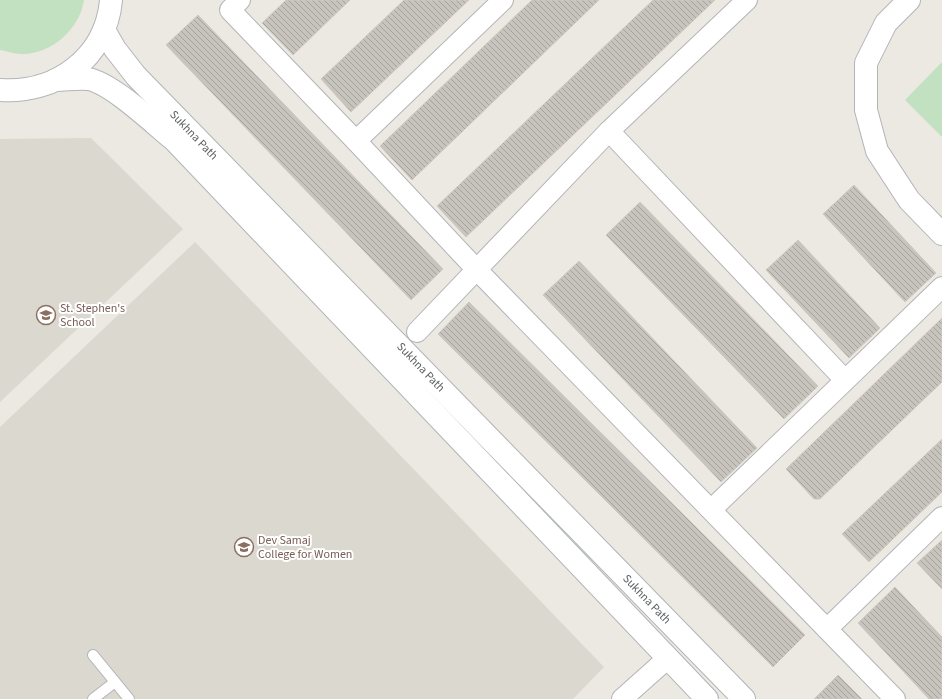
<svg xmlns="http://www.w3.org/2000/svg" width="942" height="699" font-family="'Source Sans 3',sans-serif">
<defs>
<pattern id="building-back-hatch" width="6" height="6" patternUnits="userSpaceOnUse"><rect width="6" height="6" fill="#c7c4be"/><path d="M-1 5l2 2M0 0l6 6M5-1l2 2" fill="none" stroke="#a5a29e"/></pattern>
</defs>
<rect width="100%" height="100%" fill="#ece9e2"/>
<g fill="#dbd8d0">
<path d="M91,138L183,229L0,402V139Z"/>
<path d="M195,242L604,667L573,699H0V427Z"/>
</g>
<g fill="#c2e1c0">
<path d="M0,0H84C80,29 51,55 21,54C14,54 7,51 0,50Z"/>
<path d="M942,62V137L905,100Z"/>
</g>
<g fill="url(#building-back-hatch)" stroke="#cfcac1">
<path d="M286,0H350L293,55L262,23Z"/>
<path d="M404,0H469L351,112L321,79Z"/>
<path d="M532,0H599L412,180L380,146Z"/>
<path d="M653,0H715L466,237L437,206Z"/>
<path d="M198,15L443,269L411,300L166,45Z"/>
<path d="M854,185L936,273L905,302L823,214Z"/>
<path d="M640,202L818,386L784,419L606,235Z"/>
<path d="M798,240L880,328L849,358L766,270Z"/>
<path d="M579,261L757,448L721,482L543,295Z"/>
<path d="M469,302L805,635L773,667L438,334Z"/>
<path d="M942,318V382L820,499H814L786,469Z"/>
<path d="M942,439V492L869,562L842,534Z"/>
<path d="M942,540V589L917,563Z"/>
<path d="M895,587L942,637V699H929L858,623Z"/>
<path d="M838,675L862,699H814Z"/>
</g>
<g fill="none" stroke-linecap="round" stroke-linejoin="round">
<defs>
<g id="service">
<path d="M93,655L129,699"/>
<path d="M93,699L115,682"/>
</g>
<g id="minor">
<path d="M240,0L230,10L356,141L477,270L895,699"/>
<path d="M609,131L845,380"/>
<path d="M356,141L503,0"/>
<path d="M417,332L609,131L747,0"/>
<path d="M712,509L942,287"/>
<path d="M827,629L942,517"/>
<path d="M622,699L668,658"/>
</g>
<path id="tertiary" d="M909,0L886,23L866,63V110L877,151L909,200L942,234"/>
<g id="secondary">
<path d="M104,30L115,49L136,76L744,699"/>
<path d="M56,80C66,80 78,78 88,79C112,83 154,124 174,140L707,699"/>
<path d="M0,90C56,94 106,58 111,0"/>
</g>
</defs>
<use href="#service" stroke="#b2b4b8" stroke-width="12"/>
<use href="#minor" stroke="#b2b4b8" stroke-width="22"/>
<use href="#tertiary" stroke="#b2b4b8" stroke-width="24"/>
<use href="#secondary" stroke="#b1b5b8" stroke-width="24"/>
<use href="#service" stroke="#fff" stroke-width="10"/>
<use href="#minor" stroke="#fff" stroke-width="20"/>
<use href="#tertiary" stroke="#fff" stroke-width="22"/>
<use href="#secondary" stroke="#fff" stroke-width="22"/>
</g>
<defs>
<symbol id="school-ring" viewBox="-11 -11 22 22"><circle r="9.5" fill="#fff" stroke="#8d6e63" stroke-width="1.5"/><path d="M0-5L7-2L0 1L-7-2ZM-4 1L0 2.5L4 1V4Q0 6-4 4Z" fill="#8d6e63"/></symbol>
<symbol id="university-ring" viewBox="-11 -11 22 22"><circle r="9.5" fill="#fff" stroke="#8d6e63" stroke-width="1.5"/><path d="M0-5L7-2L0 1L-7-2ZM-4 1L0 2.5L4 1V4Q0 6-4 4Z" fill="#8d6e63"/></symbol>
</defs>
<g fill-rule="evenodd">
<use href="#school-ring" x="35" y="304" width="22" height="22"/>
<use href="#university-ring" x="233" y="536" width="22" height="22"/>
</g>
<g text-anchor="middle" stroke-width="4" stroke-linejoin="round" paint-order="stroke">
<g font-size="12" fill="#5a5e61" stroke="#fff">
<text transform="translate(194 135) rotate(46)" y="4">Sukhna Path</text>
<text transform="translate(421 367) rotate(46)" y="4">Sukhna Path</text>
<text transform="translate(647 599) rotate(46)" y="4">Sukhna Path</text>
</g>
<g font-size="12" fill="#785e54" stroke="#fff" text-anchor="start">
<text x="60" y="312">St. Stephen's<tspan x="60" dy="14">School</tspan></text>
<text x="258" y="544">Dev Samaj<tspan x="258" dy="14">College for Women</tspan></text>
</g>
</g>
</svg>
